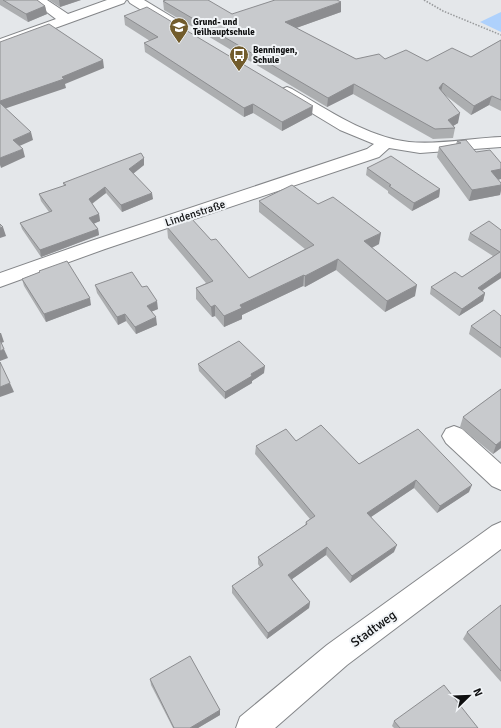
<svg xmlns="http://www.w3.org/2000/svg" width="501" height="728" font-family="Signika,sans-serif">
<rect width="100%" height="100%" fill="#e4e7ea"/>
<path fill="#aed1fc" d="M501,12V32L480,22Z"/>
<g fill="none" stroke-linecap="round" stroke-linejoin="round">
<defs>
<g id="street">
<path d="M31,0H47L68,14L107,0H126L124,3L0,48V39L56,19Z"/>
<path d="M128,0H144L177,20L179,23L177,26L172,27L167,26L130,3Z"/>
<path d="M287,87L292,89C328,110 367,137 409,142C439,145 471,138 501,137V147L420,153L389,148L379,157L105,249L0,287V273L91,241L367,149L374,144L340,130L282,95L279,92L282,89Z"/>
<path d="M454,426L462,429L501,464V490L492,486L446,443L442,436L446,429Z"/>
<path d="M501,522V549L347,665L275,728H236L240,717L327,645L492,526Z"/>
</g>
</defs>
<use href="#street" stroke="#848689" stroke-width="2"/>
<path stroke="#989a9c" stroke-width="1.5" stroke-dasharray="1.5 1.5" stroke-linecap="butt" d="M424,0L443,11L501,35"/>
<use href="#street" fill="#fff" fill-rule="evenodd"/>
</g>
<g fill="#acaeb0">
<path d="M0,0H37L45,6L47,14L28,22L0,5Z"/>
<path d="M49,0H81L60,7Z"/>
<path d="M163,1L232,14L341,12L296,28L356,59H385L427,61L471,57L501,40V111L489,105L471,115L445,95L458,123L453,126L455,128L453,138L433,139L353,94L327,107L164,10Z"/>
<path d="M124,16L312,115L282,131L253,113L244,117L145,52L144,43L150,41L125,25Z"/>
<path d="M457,141L476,152L501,163V179L498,180L501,183V190L500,195L469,201L437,157L439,147L456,144Z"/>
<path d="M144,158V165L133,174L153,199L122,212L106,193L92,204L99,214L100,221L94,223L98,229L99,235L41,257L22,229L20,223L49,212L41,201L39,194L64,186L63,183Z"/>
<path d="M367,168L440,189L439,197L412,211L388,193V191L366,175Z"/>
<path d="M259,201L318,204L379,244L372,248L415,296L385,312L336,270L305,287L303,286L242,315V319L224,327L215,316L212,317L196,299V288L206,283L168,238L167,227L211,240L249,278L305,249L259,212Z"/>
<path d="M501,230V278L482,291L485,293L483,301L459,316L430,294L431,287L462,277L493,256L468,240L470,233Z"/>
<path d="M39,271L91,305L46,322L24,286L22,279L40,272Z"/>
<path d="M95,285L142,287L158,309L151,312L157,325L136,334L126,321L118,325L97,293Z"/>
<path d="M501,316V358L469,334L471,326Z"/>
<path d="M198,364L264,373L252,381V383L225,399L199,371Z"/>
<path d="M501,389V448L493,454L460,427L463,417Z"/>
<path d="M296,441L359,464L469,492L437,513L414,488L371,517L394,552L350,583L326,555L292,579L310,602L309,608L267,639L232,593V586L260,567L258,564V557L305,525L306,522L310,519L255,454L256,446Z"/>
<path d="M501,605V682L463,639L467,632Z"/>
<path d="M150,679L220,710V715L198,728H173L151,685Z"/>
<path d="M394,721L478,728H394L392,726Z"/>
</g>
<g fill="#8c8d90">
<path d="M59,0H81L60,7Z"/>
<path d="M341,2V12L285,32V22Z"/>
<path d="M45,6L47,14L28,22L26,14Z"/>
<path d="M103,60L104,68L65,84L66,88L1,110L0,106V101Z"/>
<path d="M443,83L441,92L439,88Z"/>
<path d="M354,84L353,94L327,107L328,98Z"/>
<path d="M492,96L489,105L471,115L474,106Z"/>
<path d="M253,104V113L244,117V108Z"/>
<path d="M313,106L312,115L282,131V122Z"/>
<path d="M460,113L458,123L448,129V120Z"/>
<path d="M31,132L33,140L15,148L13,140Z"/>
<path d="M23,149L25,157L1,168L0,165V158Z"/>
<path d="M144,158V165L130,176L129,169Z"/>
<path d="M501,169V179L488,181L491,171Z"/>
<path d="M501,185V190L500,195L469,201L472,190Z"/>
<path d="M105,187L106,193L90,205L89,199Z"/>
<path d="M440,189L439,197L412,211L414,203Z"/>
<path d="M152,193L153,199L122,212L121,205Z"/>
<path d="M99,214L100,221L91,225L89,218Z"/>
<path d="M3,227L6,236L0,238V228Z"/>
<path d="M98,229L99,235L41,257L40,250Z"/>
<path d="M381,233L379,244L363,252L364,241Z"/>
<path d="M338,259L336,270L305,287V276Z"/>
<path d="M501,272V278L475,295L478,288Z"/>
<path d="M304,275L303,286L242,315V319L224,327V316L240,305Z"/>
<path d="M417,285L415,296L385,312L387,301Z"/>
<path d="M485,293L483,301L459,316L462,309Z"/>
<path d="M90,298L91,305L46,322L44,314Z"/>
<path d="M157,301L158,309L148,313L147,306Z"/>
<path d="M215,305V316L212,317L211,307Z"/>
<path d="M125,314L126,321L118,325L117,317Z"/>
<path d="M156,317L157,325L136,334L135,327Z"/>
<path d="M0,333H1L4,342L1,343L0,341Z"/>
<path d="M4,349L8,358L0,361V351Z"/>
<path d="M265,366L264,373L252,381V383L225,399V392L251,374Z"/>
<path d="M10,383L14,392L0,397V387Z"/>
<path d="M501,441V448L493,454L496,445Z"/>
<path d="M416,480L414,488L365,521L367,513Z"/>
<path d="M472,485L469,492L437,513L440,506Z"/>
<path d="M397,545L394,552L350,583L352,576Z"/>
<path d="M327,547L326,555L288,582V575Z"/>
<path d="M310,602L309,608L267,639L268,633Z"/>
<path d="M220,710V715L198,728H190Z"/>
</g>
<g fill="#c8cacd" stroke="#8c8d90">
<path d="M3,0H37L45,6L26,14Z"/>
<path d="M166,0H208L232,14L275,0H337L341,2L285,22L356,59L379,54L385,59L406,50L427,61L452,48L471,57L501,40V100L492,96L474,106L443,83L439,88L460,113L448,120L455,128L435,129L354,84L328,98L163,1Z"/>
<path d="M147,7L313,106L282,122L253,104L244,108L144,43L158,37L124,16Z"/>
<path d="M49,24L103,60L62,77L64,79L0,101V42Z"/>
<path d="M0,103L31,132L13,140L23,149L0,158Z"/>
<path d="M466,140L476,152L490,150L501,163V169L491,171L501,183V185L472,190L439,147L461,143L457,141Z"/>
<path d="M141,153L144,158L129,169L152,193L121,205L105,187L89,199L99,214L89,218L98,229L40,250L20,223L52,211L39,194L66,185L63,183Z"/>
<path d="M391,156L440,189L414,203L389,186L391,185L367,168Z"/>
<path d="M292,185L318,204L333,197L381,233L364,241L417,285L387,301L338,259L305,276L304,275L240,305L242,308L224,316L215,305L211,307L196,288L213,281L167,227L191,218L211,240L216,239L249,278L314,245L259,201Z"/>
<path d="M489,221L501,230V272L478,288L485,293L462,309L431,287L455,272L462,277L500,252L470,233Z"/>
<path d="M0,224L3,227L0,228Z"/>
<path d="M67,261L90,298L44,314L22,279L40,272L39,271Z"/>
<path d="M132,272L142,287L147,286L157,301L147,306L156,317L135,327L125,314L117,317L95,285Z"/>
<path d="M494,310L501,316V348L471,326Z"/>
<path d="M0,340L4,349L0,351Z"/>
<path d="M239,341L265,366L251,374L252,376L225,392L198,364Z"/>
<path d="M0,362L10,383L0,387Z"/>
<path d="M501,389V441L496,445L463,417Z"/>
<path d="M321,425L359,464L418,429L472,485L440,506L416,480L367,513L397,545L352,576L327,547L288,575L310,602L268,633L232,586L263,565L258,557L307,524L306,522L315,516L256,446L286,429L296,441Z"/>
<path d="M501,605V671L467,632Z"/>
<path d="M190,656L220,710L190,728H174L150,679Z"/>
<path d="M444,685L478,728H400L394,721Z"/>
</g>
<defs>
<symbol id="school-pin" viewBox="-11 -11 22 30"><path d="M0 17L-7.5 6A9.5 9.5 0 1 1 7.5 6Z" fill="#725c2c" stroke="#f1f4f7"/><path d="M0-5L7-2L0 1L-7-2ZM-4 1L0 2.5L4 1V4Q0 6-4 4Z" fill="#fff"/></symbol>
<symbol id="bus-pin" viewBox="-11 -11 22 30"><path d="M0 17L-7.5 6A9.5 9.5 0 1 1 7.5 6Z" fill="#725c2c" stroke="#f1f4f7"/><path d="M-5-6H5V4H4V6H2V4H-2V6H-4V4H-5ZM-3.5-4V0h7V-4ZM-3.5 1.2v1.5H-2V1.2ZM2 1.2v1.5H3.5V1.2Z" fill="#fff"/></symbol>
</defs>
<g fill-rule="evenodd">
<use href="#school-pin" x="168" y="16" width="22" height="30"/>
<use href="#bus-pin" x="228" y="44" width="22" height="30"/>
</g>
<g text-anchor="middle" stroke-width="4" stroke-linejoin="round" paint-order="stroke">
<g font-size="9" font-weight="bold" fill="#0e0f10" stroke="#f1f4f7" text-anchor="start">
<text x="193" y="25">Grund- und<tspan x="193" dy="10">Teilhauptschule</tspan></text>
<text x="253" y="53">Benningen,<tspan x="253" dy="10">Schule</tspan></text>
</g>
<g font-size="11" fill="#0e0f10" stroke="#f1f4f7">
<text transform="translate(195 213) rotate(-18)" y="4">Lindenstraße</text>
</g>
<g font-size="13" fill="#0e0f10" stroke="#f1f4f7">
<text transform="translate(373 628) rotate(-36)" y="5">Stadtweg</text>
</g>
</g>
<g transform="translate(469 696) rotate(67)" stroke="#f1f4f7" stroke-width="3" paint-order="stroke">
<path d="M0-3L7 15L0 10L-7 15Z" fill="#0e0f10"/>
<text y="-6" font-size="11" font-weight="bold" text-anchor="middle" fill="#0e0f10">N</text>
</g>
</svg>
